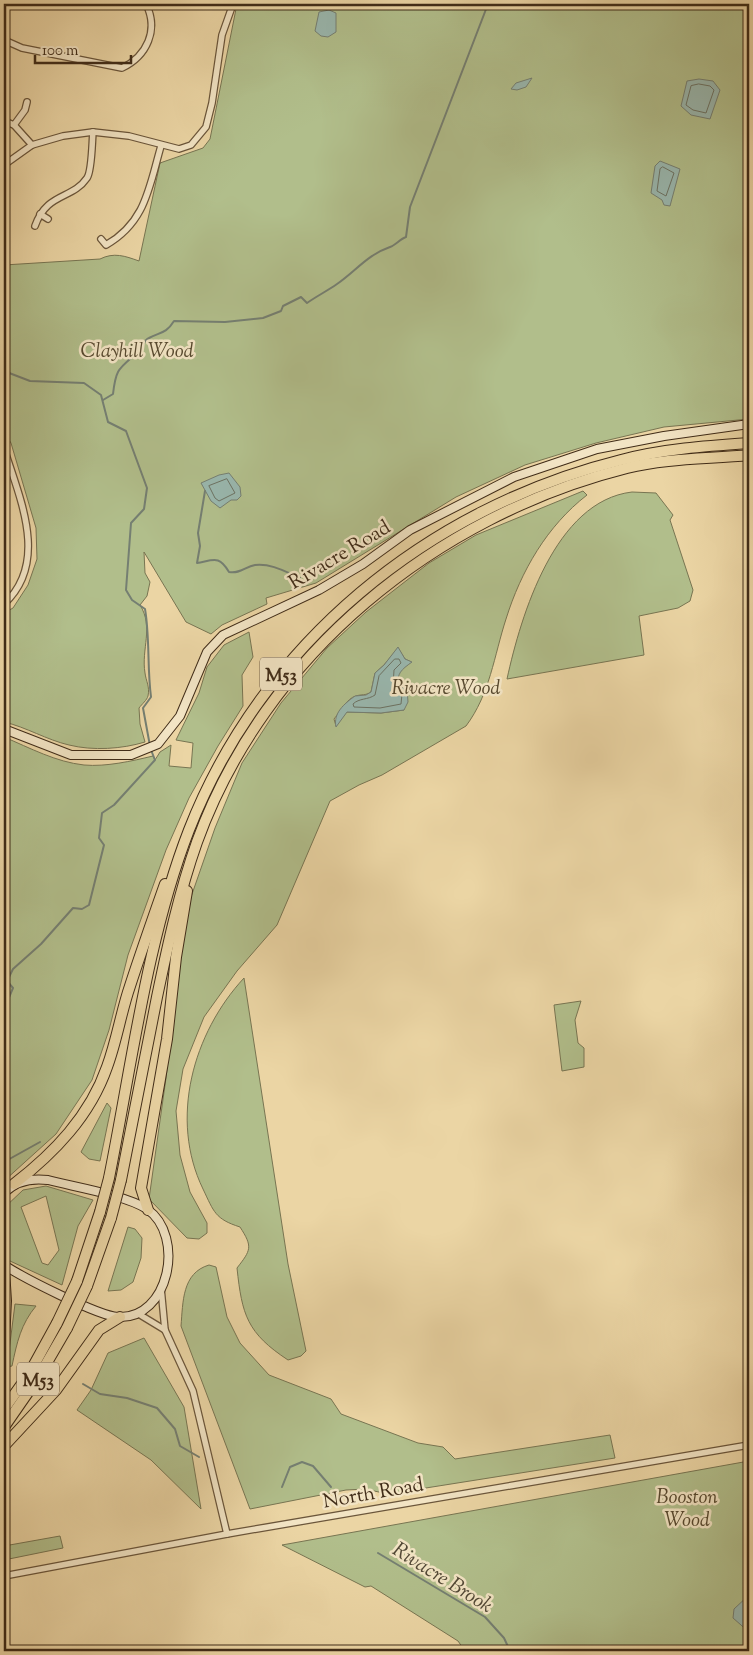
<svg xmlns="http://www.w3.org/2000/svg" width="753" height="1655" font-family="'Sorts Mill Goudy',serif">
<rect width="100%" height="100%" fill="#ebd5a4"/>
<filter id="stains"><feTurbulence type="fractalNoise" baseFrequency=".004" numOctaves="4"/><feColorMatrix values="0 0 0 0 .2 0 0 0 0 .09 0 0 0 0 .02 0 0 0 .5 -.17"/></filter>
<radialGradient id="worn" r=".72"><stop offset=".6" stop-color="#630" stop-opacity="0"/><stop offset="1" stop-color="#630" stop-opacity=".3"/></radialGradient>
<g fill="#b1be8b" stroke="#787552" fill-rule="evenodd">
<path d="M237,4H749V419L664,427L596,443L525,465L456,497L316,583L266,598L267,604L222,625L211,634L186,622L144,552L145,573L150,582L147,596L140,605C154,627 141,649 145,673C146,681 150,687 148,696C147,700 142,704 139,708L140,724L145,742C122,749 93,751 69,745C47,740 26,727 4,722V613L13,608L28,585L37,559L36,528L11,443L4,432V265L100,259C114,252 125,256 139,261L160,163L203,148L210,139Z"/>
<path d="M583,491L587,495C547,526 521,571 506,619C494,656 490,694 466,726L382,775L359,785L330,801L277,925L237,971L204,1017L183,1069L176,1111L180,1155L190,1192L207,1223V1233L199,1239L187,1238L149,1199L166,1078L177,976L191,897L215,828L242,763L281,703L327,648L366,612L429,563L476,535ZM398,648L405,659L411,662L399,671L397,677L404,710L381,713L346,712L336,726L334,719C340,712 347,698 356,696C362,694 365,696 371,692L375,673L384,665Z"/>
<path d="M632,492L656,493L673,515L670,520L693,590L690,601L678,608L639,616L644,655L507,679C521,615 555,501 632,492Z"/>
<path d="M249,632L253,657L242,675L243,706L218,746L189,798L166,850L128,955L109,1030L92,1080L56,1134L4,1181V737C30,748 56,762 84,765C106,767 132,761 153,756L155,760L160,752L171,745L169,766L191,768L193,743L176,740L199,693L207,667L224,645Z"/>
<path d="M244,978L288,1264L306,1351L301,1356L288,1360C247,1333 242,1315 237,1268C251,1250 253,1247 240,1227C215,1219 214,1212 203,1189C169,1119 193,1033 244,978Z"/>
<path d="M581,1001L575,1020L578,1043L584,1048V1067L562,1071L554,1005Z"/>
<path d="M107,1103L111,1108L100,1161L89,1159L81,1152Z"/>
<path d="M46,1186L93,1200L78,1226L62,1285L10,1261L4,1253V1208L23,1190ZM46,1196L59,1250L48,1265L42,1263L21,1207Z"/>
<path d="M128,1227L135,1229L142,1238L141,1258L133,1282L121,1290L108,1291Z"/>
<path d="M209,1265L216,1267L227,1317L240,1343L269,1375L331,1399L341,1414L418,1443L443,1447L455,1459L610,1435L615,1458L388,1494L365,1489L346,1490L250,1509L181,1326C183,1302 182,1273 209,1265Z"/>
<path d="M15,1304L36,1306C21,1324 17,1342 12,1366L7,1367Z"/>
<path d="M144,1338L184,1407L201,1509L151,1460L77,1410L91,1390L108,1353Z"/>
<path d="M749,1461V1651H465L458,1641L371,1586L365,1587L282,1545Z"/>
<path d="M60,1536L63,1548L4,1560V1546Z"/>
</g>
<g fill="#99b7ae" stroke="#757f72">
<path d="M329,10L336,13V32L328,37L321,36L315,31L319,12Z"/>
<path d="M532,78L526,87L517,90L511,89L516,83Z"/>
<path d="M699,79L713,81L720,90L710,119L691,115L681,106L687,81Z"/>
<path d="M660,161L680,169L670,206L664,205L662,200L651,193L655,166Z"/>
<path d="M229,473L240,487L241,496L237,500H231L220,508L211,501L201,483L219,475Z"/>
<path d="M398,647L405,659L412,662C401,670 397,673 398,686L407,689L408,702L404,710L381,713L347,712L336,727C333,713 344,704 355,696L366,695L371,692L375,673L384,665Z"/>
<path d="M749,1595V1632L733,1618L734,1609Z"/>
</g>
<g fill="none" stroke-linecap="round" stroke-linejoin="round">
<g stroke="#6c7263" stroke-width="1">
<path d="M699,84L710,86L714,90L706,113L693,110L686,105L691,86Z"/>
<path d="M663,167L674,173L666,196L657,191L660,169Z"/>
<path d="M227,479L235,493L219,501L215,498L209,486Z"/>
<path d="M395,659H399L401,663L394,670L393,686L402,694L401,704L380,708L354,707L353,704C359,698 368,700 375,695L379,676Z"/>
</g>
<g stroke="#757f72" stroke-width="2">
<path d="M4,371L30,381L84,383L101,395L108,422L126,431L147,488L144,509L131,523L126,590L132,600L145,609C150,638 147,667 151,697L143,708L150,746"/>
<path d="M103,400L113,394C116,368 119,369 137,353C141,349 143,341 149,338C160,332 166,334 174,321L225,322L263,318L281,311L283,306L301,297L307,303C317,296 327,291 337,284C357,270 367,255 390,247C396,245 400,239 406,237L410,207L488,4"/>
<path d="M205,491L198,533L200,546L197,563C214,560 219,555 229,572C240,574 245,567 255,565C271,563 286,572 300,578"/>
<path d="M4,1009L13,988L7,981L13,969L41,944L73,908L82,909L89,905L104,845L99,838L102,813L114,805L155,760L151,750"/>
<path d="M4,1162L40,1142"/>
<path d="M83,1384L100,1394L127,1398L157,1408L175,1429L180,1446L199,1457"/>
<path d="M282,1487L290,1467L302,1462L313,1466L331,1487"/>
<path d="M378,1553L485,1617L504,1638L510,1651"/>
</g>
<defs>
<g id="minor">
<path d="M4,6L5,4"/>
<path d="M4,40L22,48L122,68C147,56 159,30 146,4"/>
<path d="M4,121L14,125L32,145"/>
<path d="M14,125L25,110L27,102"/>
<path d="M4,165L32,145L63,136L93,132L129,136L179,149L191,145L206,127L212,103L222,35L233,4"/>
<path d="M40,214L48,219"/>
<path d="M35,226C47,192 72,200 87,178C92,171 92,142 93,132"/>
<path d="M101,239L106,245C146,222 149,187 161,146"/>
<path d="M4,448C19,497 50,562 4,604"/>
<path d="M161,1288L165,1330L193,1391L227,1534"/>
<path d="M137,1313L165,1330"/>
<path d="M4,1576L227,1534L749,1445"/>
</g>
<g id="secondary">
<path d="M4,729L71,755H131L158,744L180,716L207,652L223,635L319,590L363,564L410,530L514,477L597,449L664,436L749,424"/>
<path d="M4,1193C16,1181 32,1178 48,1180C75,1187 125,1195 147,1209C186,1236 169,1320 118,1317C98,1316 22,1277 4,1265"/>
</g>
<g id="motorway">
<path d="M109,1178C132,1064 147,938 189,830C262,643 428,508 621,460C663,449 706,446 749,443"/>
<path d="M121,1180C133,1119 145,1058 157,997C168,944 179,893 197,842C265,654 436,516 627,468C666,458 709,459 749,455"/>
<path d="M14,1184C54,1153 90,1116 107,1067C117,1040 121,1012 130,986C141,952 153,918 165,884"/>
<path d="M148,1210L141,1188L167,1039L176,957L187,891"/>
<path d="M4,1270L6,1301L4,1340"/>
<path d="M77,1281L100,1212"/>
<path d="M87,1286L111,1218"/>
<path d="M4,1409L29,1374L57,1323"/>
<path d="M4,1427L38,1378L67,1328"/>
<path d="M4,1446L56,1390L99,1330L120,1317"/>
</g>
</defs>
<use href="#minor" stroke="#6b563b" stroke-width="8"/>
<use href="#secondary" stroke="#402c18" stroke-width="10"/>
<use href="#motorway" stroke="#402c18" stroke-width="12"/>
<use href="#minor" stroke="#f2e4c4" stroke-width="5.5"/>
<use href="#secondary" stroke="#f2e4c4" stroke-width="8"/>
<use href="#motorway" stroke="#ebd5a4" stroke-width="10"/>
<defs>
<g id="motorway-bridge">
<path d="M100,1212L109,1178"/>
<path d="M111,1218L121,1180"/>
<path d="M57,1323L77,1281"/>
<path d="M67,1328L87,1286"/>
</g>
</defs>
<use href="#motorway-bridge" stroke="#402c18" stroke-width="12" stroke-linecap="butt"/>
<use href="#motorway-bridge" stroke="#ebd5a4" stroke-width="10"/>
</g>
<g text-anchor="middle" stroke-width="5" stroke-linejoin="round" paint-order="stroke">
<g fill="#f2e4c4" stroke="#75634c" stroke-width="1">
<rect x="260" y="657.5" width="42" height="33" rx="4"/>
<rect x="17" y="1362.5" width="42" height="33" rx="4"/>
</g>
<g font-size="19" font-weight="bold" fill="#402c18">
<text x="281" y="681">M53</text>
<text x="38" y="1386">M53</text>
</g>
<g font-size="20" font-style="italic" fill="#57492f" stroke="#f2e4c4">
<text x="137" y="357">Clayhill Wood</text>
<text x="446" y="694">Rivacre Wood</text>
<text x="687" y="1503">Booston<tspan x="687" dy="23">Wood</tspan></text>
</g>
<g font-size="20" fill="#402c18" stroke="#f2e4c4">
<text transform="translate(339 554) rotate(-31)" y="7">Rivacre Road</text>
<text transform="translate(373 1492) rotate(-10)" y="7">North Road</text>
</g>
<g font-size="21" font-style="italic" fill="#524836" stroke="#f2e4c4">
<text transform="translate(443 1577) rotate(32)" y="7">Rivacre Brook</text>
</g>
</g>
<rect width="753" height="1655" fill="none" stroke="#ebd5a4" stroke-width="20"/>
<rect x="5" y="5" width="743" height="1645" fill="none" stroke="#402c18" stroke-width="2.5"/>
<rect x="10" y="10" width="733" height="1635" fill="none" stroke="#402c18"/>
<path d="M35 55v8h96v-8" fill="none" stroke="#402c18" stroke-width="2.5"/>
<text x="42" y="55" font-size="15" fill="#402c18" stroke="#f2e4c4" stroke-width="4" paint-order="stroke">100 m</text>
<rect width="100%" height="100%" filter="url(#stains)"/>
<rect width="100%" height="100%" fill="url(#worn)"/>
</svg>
